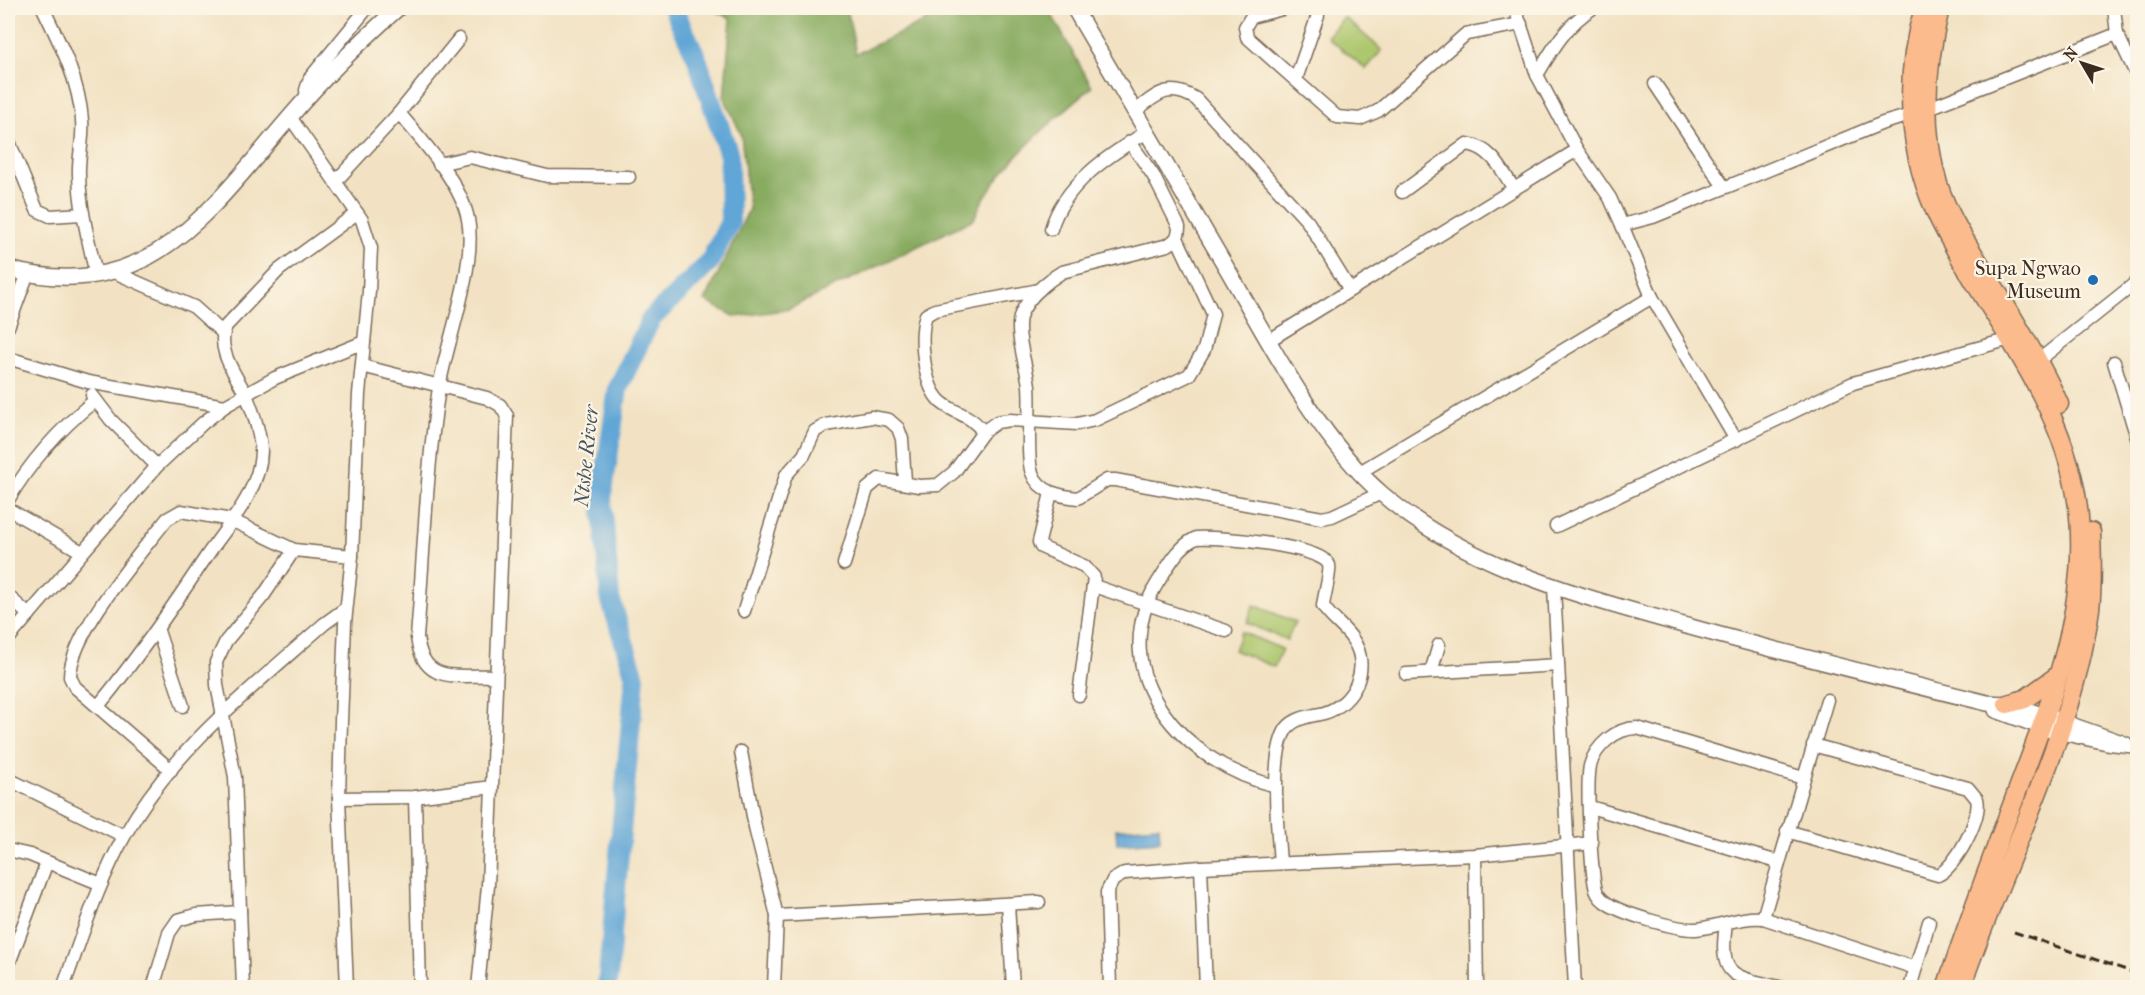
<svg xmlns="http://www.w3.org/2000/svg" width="2145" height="995" font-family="'IM FELL French Canon',serif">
<rect width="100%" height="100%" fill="#fcf5e5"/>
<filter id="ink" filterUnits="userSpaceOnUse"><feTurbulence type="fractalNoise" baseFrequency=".0167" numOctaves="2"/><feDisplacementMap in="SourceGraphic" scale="12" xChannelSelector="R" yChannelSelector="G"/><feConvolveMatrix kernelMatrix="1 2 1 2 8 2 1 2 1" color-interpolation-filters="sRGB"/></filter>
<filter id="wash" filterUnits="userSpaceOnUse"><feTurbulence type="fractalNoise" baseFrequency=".008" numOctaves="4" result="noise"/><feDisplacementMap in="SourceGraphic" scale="24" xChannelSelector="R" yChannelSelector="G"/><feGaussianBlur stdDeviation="1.35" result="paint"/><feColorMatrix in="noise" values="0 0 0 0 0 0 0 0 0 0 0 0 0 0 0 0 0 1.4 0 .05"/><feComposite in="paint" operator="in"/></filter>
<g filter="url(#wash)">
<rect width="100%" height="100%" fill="#f2e2c3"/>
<g fill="#abc66c" stroke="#737845" stroke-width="1.5">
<path d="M1344,17L1382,50L1366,69L1327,37Z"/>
<path d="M1254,605L1295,622L1287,640L1247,623Z"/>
<path d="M1241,632L1282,649L1274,667L1234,650Z"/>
</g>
<path fill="#88ab60" stroke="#626a3f" stroke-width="1.5" d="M710,8H847L856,54L953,8H1048L1092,87C1054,119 991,172 974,219L789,309L736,317L705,301L749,209L741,134L724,97L731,19Z"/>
<path fill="#60a6d6" stroke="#4e687a" stroke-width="1.5" d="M1159,826L1160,841L1117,844L1116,829Z"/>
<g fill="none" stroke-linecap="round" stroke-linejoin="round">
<path stroke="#60a6d6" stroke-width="20" d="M607,988L635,677L610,598L602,498L618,388L651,319L709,263L730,222L729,155L696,56L673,8"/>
</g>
</g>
<g filter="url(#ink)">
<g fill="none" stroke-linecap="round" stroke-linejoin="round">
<defs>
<g id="minor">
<path d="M43,8C60,43 79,80 82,120C84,138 78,157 79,175C80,209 89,242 96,275"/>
<path d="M1286,8L1251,17L1245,27L1247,37L1337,117L1360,119L1378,111L1466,34L1521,24"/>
<path d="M1515,8L1537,75L1577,150"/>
<path d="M2114,8L2117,34L2138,78"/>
<path d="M1537,75C1553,48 1566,25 1593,8"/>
<path d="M1296,79L1318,15L1316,8"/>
<path d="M1655,84L1724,187"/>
<path d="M307,99L306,90L310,78L364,12"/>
<path d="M1134,112C1157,94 1169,82 1196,99L1308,222L1350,290"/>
<path d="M399,113C422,140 461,183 468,219C477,267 447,339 439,388C426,470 424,554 417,637C423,686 457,674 496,676"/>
<path d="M290,117L362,220L371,248L369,291L359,394L352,556L345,623L341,721L339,798L347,988"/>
<path d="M8,139L37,210L50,216L82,214"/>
<path d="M1130,142L1153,175L1179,227C1179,236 1176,240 1168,245L1062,272C1047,281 1028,297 1021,314C1014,331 1027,367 1029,386C1031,408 1026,458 1032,473C1040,493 1060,496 1078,498L1107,480H1115L1322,518L1332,516L1381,493"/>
<path d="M439,164L470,157L547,176L629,177"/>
<path d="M335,182L399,113L459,39"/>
<path d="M1402,192L1467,144C1491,147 1502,170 1514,189"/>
<path d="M1622,225L1652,297L1736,440"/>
<path d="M1051,229C1064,184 1109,155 1147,132"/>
<path d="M114,272L194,307L223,333"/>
<path d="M8,327L28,273"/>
<path d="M1268,341L1577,150L1610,198L1622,225L1653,217L1883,123L1911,115L2117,34"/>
<path d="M8,358L88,382L225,406"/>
<path d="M2114,362L2138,441"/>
<path d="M2034,364L2138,281"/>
<path d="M362,366L487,398L500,405L507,416L488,886L478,988"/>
<path d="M92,395L111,420L157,466"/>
<path d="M983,432C971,414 955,414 941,402C923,386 919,336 926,315L935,310L1039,290"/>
<path d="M1360,472L1652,297"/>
<path d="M1051,493L1039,542L1041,547L1084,566L1094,577L1079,695"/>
<path d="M8,500C30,462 60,429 94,401"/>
<path d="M8,509L82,552"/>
<path d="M1556,526L1853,383L2010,339"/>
<path d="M844,564L867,489L879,479L919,486L938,485L954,472L983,432L997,422L1010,420L1077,424L1095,420L1189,375L1204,350L1213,314L1177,238"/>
<path d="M1094,586L1226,631"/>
<path d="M1554,587L1575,988"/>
<path d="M8,596L29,615"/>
<path d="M744,611L786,475L804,455L815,431L826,425L872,417L889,420L898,428L902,439L905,481"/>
<path d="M158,631L183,706"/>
<path d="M8,639L157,466L203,423L225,406L275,378L364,342"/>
<path d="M1431,672L1439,645"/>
<path d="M1406,674L1558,665"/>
<path d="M99,705C139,656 173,607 208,554C229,524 261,489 261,450C260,432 254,414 247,397C237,376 215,350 226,326L279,270L357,213"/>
<path d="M2064,721L2126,743"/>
<path d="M2059,733L2109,744L2138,747"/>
<path d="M741,752L756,832L777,916L774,988"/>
<path d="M171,770L75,687L70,677C70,633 140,554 167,519L181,511L231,520L294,550L352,556"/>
<path d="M1803,778L1637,728C1616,728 1595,746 1590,766C1586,785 1591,865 1595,886C1596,892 1599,897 1604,901C1618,913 1678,930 1696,929C1719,927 1739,916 1763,918L1915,968"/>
<path d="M8,779L124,836"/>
<path d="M1276,786C1186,765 1101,674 1158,582C1169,565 1178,547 1196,538C1217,536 1323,546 1329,565C1331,573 1324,595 1323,606C1331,619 1345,627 1353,640C1371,667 1355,704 1324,713C1312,716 1296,717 1287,728C1269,753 1278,832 1280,863"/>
<path d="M415,797L420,988"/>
<path d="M339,798L415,797L492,787"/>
<path d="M1590,807L1778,862"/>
<path d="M1787,831L1938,875C1956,867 1982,817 1977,799L1968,788L1813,745"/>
<path d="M8,850L30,855L101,884"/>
<path d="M1475,855L1477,988"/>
<path d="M1201,867L1206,988"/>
<path d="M1008,904L1013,988"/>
<path d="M777,916L1039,902"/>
<path d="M1763,918L1827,700"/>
<path d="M1726,924C1718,980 1734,976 1783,988"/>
<path d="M8,966L47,862"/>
<path d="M63,988C82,936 98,883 125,835C172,750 253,687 324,624L346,608"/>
<path d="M153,988L169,933L178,920L196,915L240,912"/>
<path d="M243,988L235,777L217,685L216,662L226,641L264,595L294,550"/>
<path d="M1110,988L1107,892L1113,880L1125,873L1201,867L1475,855L1592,843"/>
<path d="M1910,988L1929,922"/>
</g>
<g id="tertiary">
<path d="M1074,8C1125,96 1177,184 1229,272C1269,342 1321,442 1382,494C1467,567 1578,595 1683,625C1784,653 1885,678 1987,703L2007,704L2055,719"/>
<path d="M8,269C149,306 209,211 290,117C323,78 360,42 398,8"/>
<path d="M1996,710L2059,733"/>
</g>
<g id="primary">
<path d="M1924,8C1903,77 1907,155 1940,221C1989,319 2069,403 2079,517C2088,615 2047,711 2014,800C1990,863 1967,925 1946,988"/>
<path d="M1940,8C1926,65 1921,126 1938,184C1949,218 1971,250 1990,280C2015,321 2040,361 2059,404"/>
<path d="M2007,704L2025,699L2057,676"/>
<path d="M1961,988C2003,862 2072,741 2090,609C2093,583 2092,557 2091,532"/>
</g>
</defs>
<use href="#minor" stroke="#7b6a58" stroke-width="15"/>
<use href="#tertiary" stroke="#7b6a58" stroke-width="18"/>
<use href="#primary" stroke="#7b6a58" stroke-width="21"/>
<use href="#minor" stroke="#fff" stroke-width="12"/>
<use href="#tertiary" stroke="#fff" stroke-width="15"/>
<use href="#primary" stroke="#fbbb8c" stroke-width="18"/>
<path stroke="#3b2a1e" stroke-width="3" stroke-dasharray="9 4.5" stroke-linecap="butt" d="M2014,932L2138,974"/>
</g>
</g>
<circle fill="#1f6fb2" stroke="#fcf5e5" stroke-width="2" cx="2093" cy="280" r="6"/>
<g text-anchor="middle" stroke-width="4.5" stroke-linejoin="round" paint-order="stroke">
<g font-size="20" fill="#3b2a1e" stroke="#fcf5e5" text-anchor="end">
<text x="2081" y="275">Supa Ngwao<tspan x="2081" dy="23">Museum</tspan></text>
</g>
<g font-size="21" font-style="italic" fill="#48555e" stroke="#fcf5e5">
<text transform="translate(586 456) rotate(-84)" y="7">Ntshe River</text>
</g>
</g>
<rect width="2145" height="995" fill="none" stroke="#fcf5e5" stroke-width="30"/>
<g transform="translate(2082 63) rotate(309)" stroke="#fcf5e5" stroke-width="4.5" paint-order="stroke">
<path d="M0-4.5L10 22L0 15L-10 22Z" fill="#3b2a1e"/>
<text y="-9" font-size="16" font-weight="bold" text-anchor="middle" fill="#3b2a1e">N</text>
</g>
</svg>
